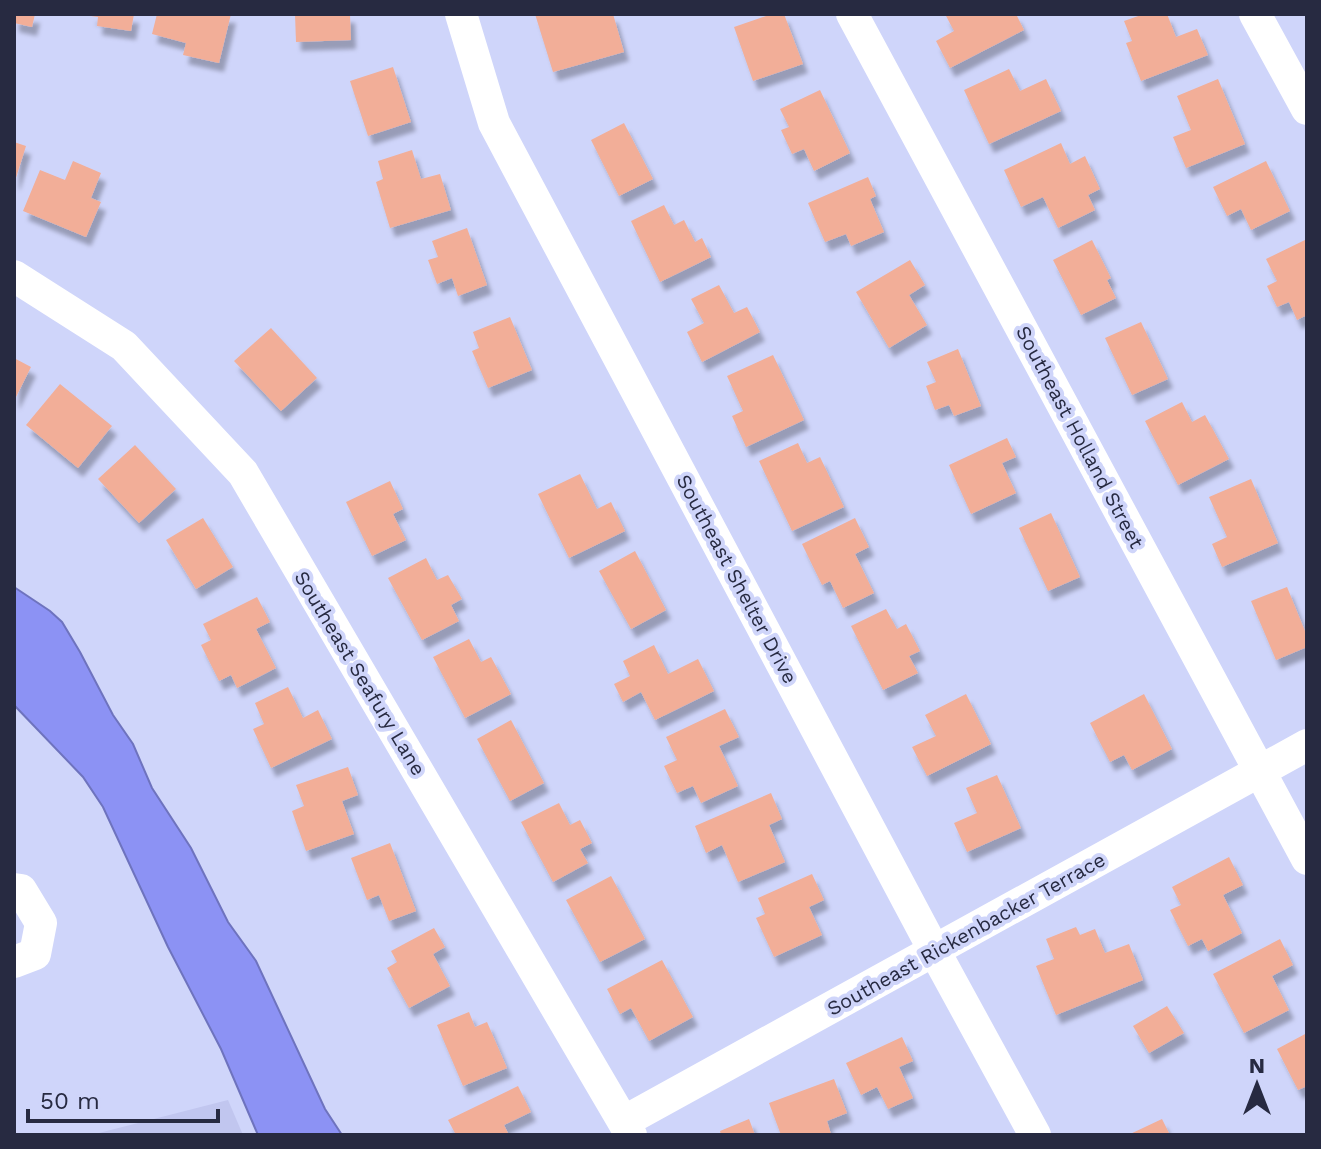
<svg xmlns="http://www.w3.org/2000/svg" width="1321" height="1149" font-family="'Work Sans',sans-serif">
<defs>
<filter id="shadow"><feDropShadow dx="5" dy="9" stdDeviation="2" flood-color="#0004"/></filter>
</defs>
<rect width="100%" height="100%" fill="#cfd5fa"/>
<path fill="#c1c6ef" d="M228,1100L243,1135H91Z"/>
<path fill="#8c92f4" stroke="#6e73be" stroke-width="2" d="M14,587L50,611L62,622L80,652L113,715L133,744L152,788L191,848L228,922L256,961L325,1109L342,1135H258L221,1049L168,947L103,807L83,777L14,705Z"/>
<g fill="#f2ae98" filter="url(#shadow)">
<path d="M14,14H35L32,27L14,23Z"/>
<path d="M91,14H134L131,31L97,26L98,17L91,16Z"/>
<path d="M157,14H231L219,63L183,55L186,43L152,34Z"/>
<path d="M295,14H350L351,40L296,42Z"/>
<path d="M535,14H613L624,52L553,72Z"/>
<path d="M772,14H784L803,64L753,81L734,27Z"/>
<path d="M945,14H1016L1024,30L950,68L936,41L954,31Z"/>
<path d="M1144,14H1167L1176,37L1197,29L1208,55L1141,81L1126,43L1132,41L1124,21Z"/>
<path d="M393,67L411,122L368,136L350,81Z"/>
<path d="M1009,69L1020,91L1046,79L1061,111L989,144L964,90Z"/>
<path d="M1218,79L1245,144L1186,168L1173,137L1191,130L1177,96Z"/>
<path d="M820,90L850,153L814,171L804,149L792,154L781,130L789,127L780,109Z"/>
<path d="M624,123L653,179L619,196L591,140Z"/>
<path d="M14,142L26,146L15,181H14Z"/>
<path d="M1061,143L1070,164L1085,156L1100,189L1088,195L1095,210L1058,228L1043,197L1021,207L1004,170Z"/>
<path d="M412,150L421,179L440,174L451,210L390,228L376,182L383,179L378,161Z"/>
<path d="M73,161L101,173L91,198L101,202L86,237L23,211L40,170L65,180Z"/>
<path d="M1266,161L1290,211L1251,230L1241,209L1227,216L1213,187Z"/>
<path d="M868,177L876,196L870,199L884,232L851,246L846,234L825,242L808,203Z"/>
<path d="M664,205L674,225L684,220L695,242L702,238L711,257L660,282L631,221Z"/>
<path d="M467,228L487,285L458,296L452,278L437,284L428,260L438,257L432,241Z"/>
<path d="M1307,239V315L1297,320L1289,302L1277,307L1267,286L1277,281L1266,259Z"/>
<path d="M1092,240L1111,278L1107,280L1116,298L1081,315L1053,260Z"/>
<path d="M910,260L925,285L909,295L927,325L889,348L856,292Z"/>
<path d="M719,285L734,313L747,307L760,332L702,362L687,332L704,323L691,299Z"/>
<path d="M510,317L532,370L488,388L472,351L479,348L473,332Z"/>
<path d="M1141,322L1168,379L1132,395L1105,338Z"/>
<path d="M271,328L317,378L281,411L234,361Z"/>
<path d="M958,349L981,406L954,416L949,405L935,410L926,386L936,382L927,362Z"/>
<path d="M773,355L804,420L746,447L732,416L743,411L727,376Z"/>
<path d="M14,358L31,367L14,401Z"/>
<path d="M60,384L112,426L78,468L26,425Z"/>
<path d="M1182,402L1192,422L1205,415L1229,459L1178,485L1145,421Z"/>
<path d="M1007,438L1016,457L1002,463L1016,493L971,514L949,465Z"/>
<path d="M798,443L807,463L820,457L844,507L792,531L759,461Z"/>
<path d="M135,445L176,489L139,523L98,479Z"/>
<path d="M580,474L597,509L611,502L625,531L569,558L538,494Z"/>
<path d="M1251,479L1278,543L1222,567L1212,544L1227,537L1209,497Z"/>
<path d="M390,481L403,509L393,514L406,540L372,556L346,502Z"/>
<path d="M1051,513L1080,577L1048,591L1019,528Z"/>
<path d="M203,518L233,567L196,589L166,540Z"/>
<path d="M855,518L869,547L855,554L874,593L843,608L830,581L822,585L802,544Z"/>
<path d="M635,551L666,610L631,629L599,571Z"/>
<path d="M426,558L437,580L448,575L462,599L451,605L459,621L422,640L388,578Z"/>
<path d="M1287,587L1307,636V647L1276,660L1251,601Z"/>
<path d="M257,597L270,622L256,629L276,668L237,688L231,675L219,681L201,645L211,640L203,624Z"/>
<path d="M886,609L897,629L906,624L920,651L909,656L918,673L883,690L851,626Z"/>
<path d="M469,639L481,662L491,657L511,694L465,718L433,657Z"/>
<path d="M654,645L668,674L698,659L714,691L655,720L641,692L623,702L614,684L630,676L623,661Z"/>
<path d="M288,687L303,718L318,710L332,739L271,768L253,729L264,724L255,703Z"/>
<path d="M966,694L991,744L927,776L912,747L936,736L925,715Z"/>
<path d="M1144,694L1172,749L1132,770L1124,755L1110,762L1090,723Z"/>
<path d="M725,709L739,737L719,746L738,786L701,803L693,786L677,793L664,766L677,760L666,737Z"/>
<path d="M511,720L544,783L510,801L477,739Z"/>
<path d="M348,767L358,795L342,801L354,834L306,851L292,811L304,806L296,785Z"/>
<path d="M997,775L1021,828L967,852L954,823L977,813L966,788Z"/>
<path d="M771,793L782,819L769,825L785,862L738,882L722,845L706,853L695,826Z"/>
<path d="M559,803L570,825L580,820L592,843L580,849L588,863L553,882L521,822Z"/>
<path d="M390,843L416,911L389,921L379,895L367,900L351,858Z"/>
<path d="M1229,857L1243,885L1223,895L1242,933L1208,951L1202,939L1188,946L1170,910L1181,905L1172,887Z"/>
<path d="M812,874L824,900L809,907L822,935L774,957L756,918L765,914L758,898Z"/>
<path d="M611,876L645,939L600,962L566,900Z"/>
<path d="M1076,927L1080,935L1095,929L1105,953L1129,944L1143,980L1056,1015L1036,966L1054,959L1046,939Z"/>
<path d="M434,928L445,947L433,954L450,986L409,1008L387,968L397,962L391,951Z"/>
<path d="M1280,939L1293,965L1272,976L1289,1010L1244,1033L1213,974Z"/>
<path d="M662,960L693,1017L649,1041L631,1008L620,1014L607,989Z"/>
<path d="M1167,1006L1184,1033L1149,1053L1133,1026Z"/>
<path d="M469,1012L475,1027L487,1022L507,1068L463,1086L437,1025Z"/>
<path d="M1307,1033V1086L1298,1090L1277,1049Z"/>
<path d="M902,1037L913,1061L899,1067L913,1098L888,1109L877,1087L861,1095L846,1063Z"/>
<path d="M834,1079L847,1113L827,1121L831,1134L781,1135L769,1103Z"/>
<path d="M518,1086L531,1112L504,1125L509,1135H456L448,1120Z"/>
<path d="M749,1119L755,1135H721L720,1131Z"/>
<path d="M1162,1119L1170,1135H1128Z"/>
</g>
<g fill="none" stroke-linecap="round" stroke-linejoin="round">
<g stroke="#fff" stroke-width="32">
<path d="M461,14L494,123L935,952L1035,1135"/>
<path d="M852,14L1307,859"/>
<path d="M1255,14L1307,109"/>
<path d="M14,276L124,346L243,473L631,1135"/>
<path d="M14,889L21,890L41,923L35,954L14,962"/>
<path d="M625,1121L1307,745"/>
</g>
</g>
<g text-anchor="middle" stroke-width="8" stroke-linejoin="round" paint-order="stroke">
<g font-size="20" fill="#272a41" stroke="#cfd5fa">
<text transform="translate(1080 437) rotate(62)" y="7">Southeast Holland Street</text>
<text transform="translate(737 579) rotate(62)" y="7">Southeast Shelter Drive</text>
<text transform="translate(360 673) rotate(59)" y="7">Southeast Seafury Lane</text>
<text transform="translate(966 934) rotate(-29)" y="7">Southeast Rickenbacker Terrace</text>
</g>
</g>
<rect width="1321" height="1149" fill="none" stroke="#272a41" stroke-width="32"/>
<g transform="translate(1257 1085)" stroke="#cfd5fa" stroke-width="6" paint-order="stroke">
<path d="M0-6L14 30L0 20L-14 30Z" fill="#272a41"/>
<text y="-12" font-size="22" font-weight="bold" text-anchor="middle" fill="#272a41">N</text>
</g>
<path d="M28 1109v12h190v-12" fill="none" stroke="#272a41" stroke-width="4"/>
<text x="40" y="1109" font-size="24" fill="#272a41" stroke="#cfd5fa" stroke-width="6" paint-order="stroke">50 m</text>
</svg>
